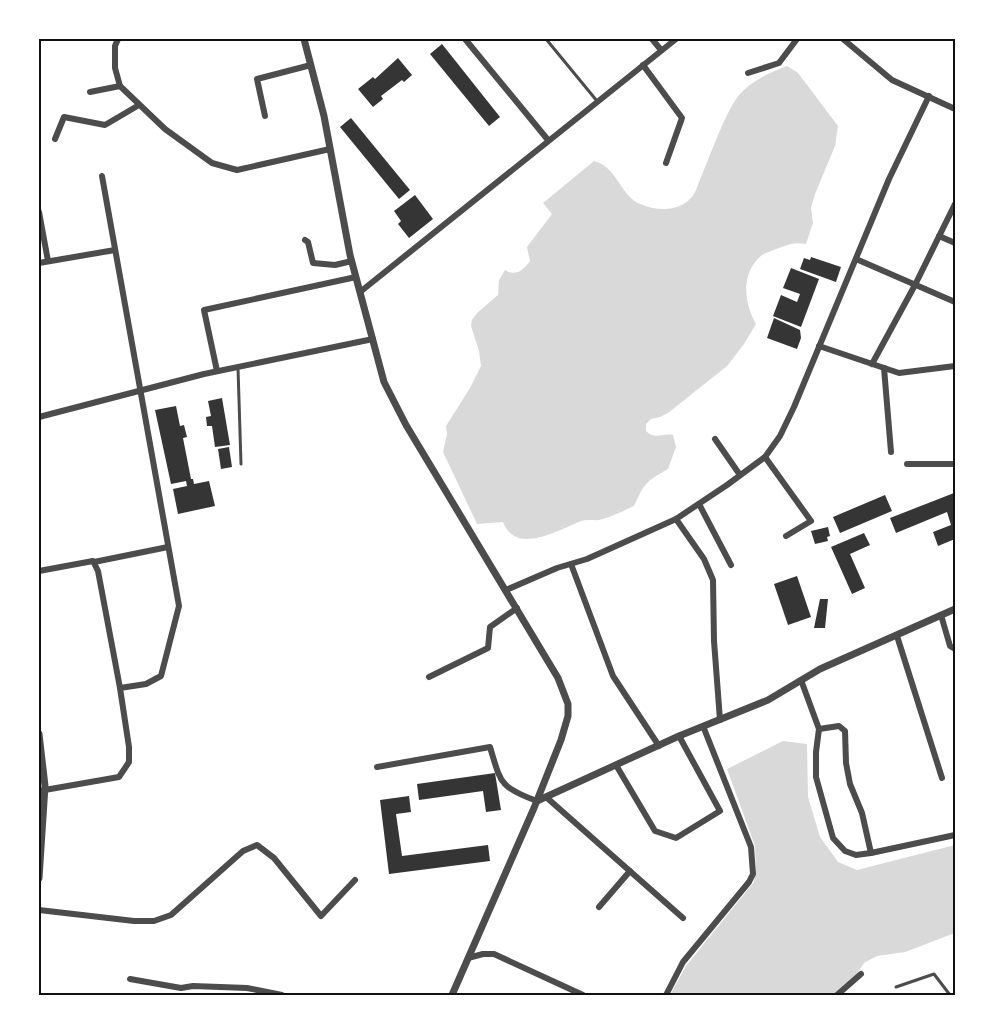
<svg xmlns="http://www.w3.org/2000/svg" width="994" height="1034" font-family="'Exo 2',sans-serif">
<rect width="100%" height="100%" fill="#fff"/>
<g fill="#d9d9d9">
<path d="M787,66L798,73L838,126L835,146L815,194L811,208L813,223L806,244C795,242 790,244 779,248C774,250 767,252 762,255C740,273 744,303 756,324L744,344L727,366L668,413L660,417L651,419L646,424V431C654,440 663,433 673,435L676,447L668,469C645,482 645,483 634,506C623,511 611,517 599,520C593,521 587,519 581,521C558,530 516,556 503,522L477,524L443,452L447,434L446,426L470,388L481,366L479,351L471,326L472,320L477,313L498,295L499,280L505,270C515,277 524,270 530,261L527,247L552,214L543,203L594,161C618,167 620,196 640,204C657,211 678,212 691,198C696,193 698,184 701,177C710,156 726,110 740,94C753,80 769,73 787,66Z"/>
<path d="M783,741L807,744L808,797L820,837L838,862L857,870L955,845V933L905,952L877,956L864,963L856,975L834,995H670L686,966L754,882L756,869L755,846L727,769Z"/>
</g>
<g fill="#353535">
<path d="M442,44L500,117L489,126L430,54Z"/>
<path d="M398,58L412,75L404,82L402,80L381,96L383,99L373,107L358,89L373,77L375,79Z"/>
<path d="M351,118L410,190L399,199L340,127Z"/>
<path d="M415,195L433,219L409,238L398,224L401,221L394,211Z"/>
<path d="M811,257L841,267L836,282L800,269L804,258L810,260Z"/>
<path d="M791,268L819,279L801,327L773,316L781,295L797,302L800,294L783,288Z"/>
<path d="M774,318L800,330L801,338L797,349L767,338Z"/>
<path d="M222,398L230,445L215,447L212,426H207L206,417L211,416L208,401Z"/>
<path d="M176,406L180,426L184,425L187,437L183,438L191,479H193L194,484L209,481L215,506L178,514L173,489L187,486L186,481L171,484L155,410Z"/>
<path d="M229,447L232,467L221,469L218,449Z"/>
<path d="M954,493L955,539L938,546L933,532L951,525L947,512L896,533L890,518Z"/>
<path d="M885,495L892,511L840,533L833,517Z"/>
<path d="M828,527L830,536L827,537L828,541L815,544L811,531Z"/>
<path d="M864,533L870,545L850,554L865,588L852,594L831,547Z"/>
<path d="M797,576L811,617L788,625L774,584Z"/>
<path d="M820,599H828L825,628H814Z"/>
<path d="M495,773L501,810L486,812L483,791L419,800L417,784Z"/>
<path d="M409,796L411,812L396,814L402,856L488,845L490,861L389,874L380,800Z"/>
</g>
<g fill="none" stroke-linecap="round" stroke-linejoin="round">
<g stroke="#4c4c4c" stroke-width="3">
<path d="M546,39L597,101"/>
<path d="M238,368L241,464"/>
<path d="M896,987L934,974L950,995"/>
</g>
<g stroke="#4c4c4c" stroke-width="6">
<path d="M118,39L115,46V68L120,86L165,129L212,163L237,170L330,149"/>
<path d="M465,39L548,140"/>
<path d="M652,39L661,50"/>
<path d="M843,39L892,80L955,109"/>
<path d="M643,65L682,118L666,163"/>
<path d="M748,73L779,63L797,39"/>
<path d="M90,92L120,86"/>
<path d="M265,116L257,79L311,65"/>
<path d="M55,139L64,117L105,125L139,105"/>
<path d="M39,212L48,261"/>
<path d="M939,236L955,243"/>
<path d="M305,240L308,242L313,263L335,265L352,261"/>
<path d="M856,259L955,302"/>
<path d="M39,263L115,250"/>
<path d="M360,292L676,39"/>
<path d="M819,346L899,373L955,366"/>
<path d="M872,364L915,285L955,204"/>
<path d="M884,368L891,452"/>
<path d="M217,371L204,310L356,277"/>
<path d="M39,417L204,374L373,339"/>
<path d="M715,439L740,475"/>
<path d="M765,457L811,521L786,536"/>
<path d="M907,464H955"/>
<path d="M699,504L731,565"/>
<path d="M676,519L704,559L713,580L714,641L720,720"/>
<path d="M94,562L168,547"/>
<path d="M571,564L613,676L659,746"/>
<path d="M39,571L93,561L98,571L120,688"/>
<path d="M506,590L557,568L587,559L676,519L727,485L765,457L780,436L794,407L889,179L929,96"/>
<path d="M941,615L950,646L955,649"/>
<path d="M897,636L942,778"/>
<path d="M429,677L488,648L490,627L517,608"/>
<path d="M801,680L819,729L816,752V777L833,838L845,851L856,855L871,853L955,835"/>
<path d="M819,729L839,726L845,731L846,763L850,784L862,813L871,853"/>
<path d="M616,765L655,831L676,838L720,811L679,736"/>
<path d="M377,767L490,747C501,783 499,787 537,801"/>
<path d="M39,791L119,777L129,762V747L120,688L146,684L161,676L179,606L102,176"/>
<path d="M546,797L683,918"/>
<path d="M599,907L630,871"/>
<path d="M39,910L134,921H154L171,915L243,851L257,845L274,858L321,916L355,880"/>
<path d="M468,958L483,954H494L583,995"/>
<path d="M130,979L181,988L193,986L247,988L282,995"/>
<path d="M666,995L683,962L749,882L753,874L751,847L703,726"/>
<path d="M837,995L861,974"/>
</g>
<g stroke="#4c4c4c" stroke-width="7">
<path d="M304,39L324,116L350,255L384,382L406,425L558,678L568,704V716L561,740L534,808L452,995"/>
<path d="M39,734L45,786L39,878"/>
<path d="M537,801L679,736L768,700L820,669L955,609"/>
</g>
</g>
<rect width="994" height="1034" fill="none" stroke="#ffffff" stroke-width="81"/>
<rect x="40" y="40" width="914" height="954" fill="none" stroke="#111" stroke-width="2"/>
</svg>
